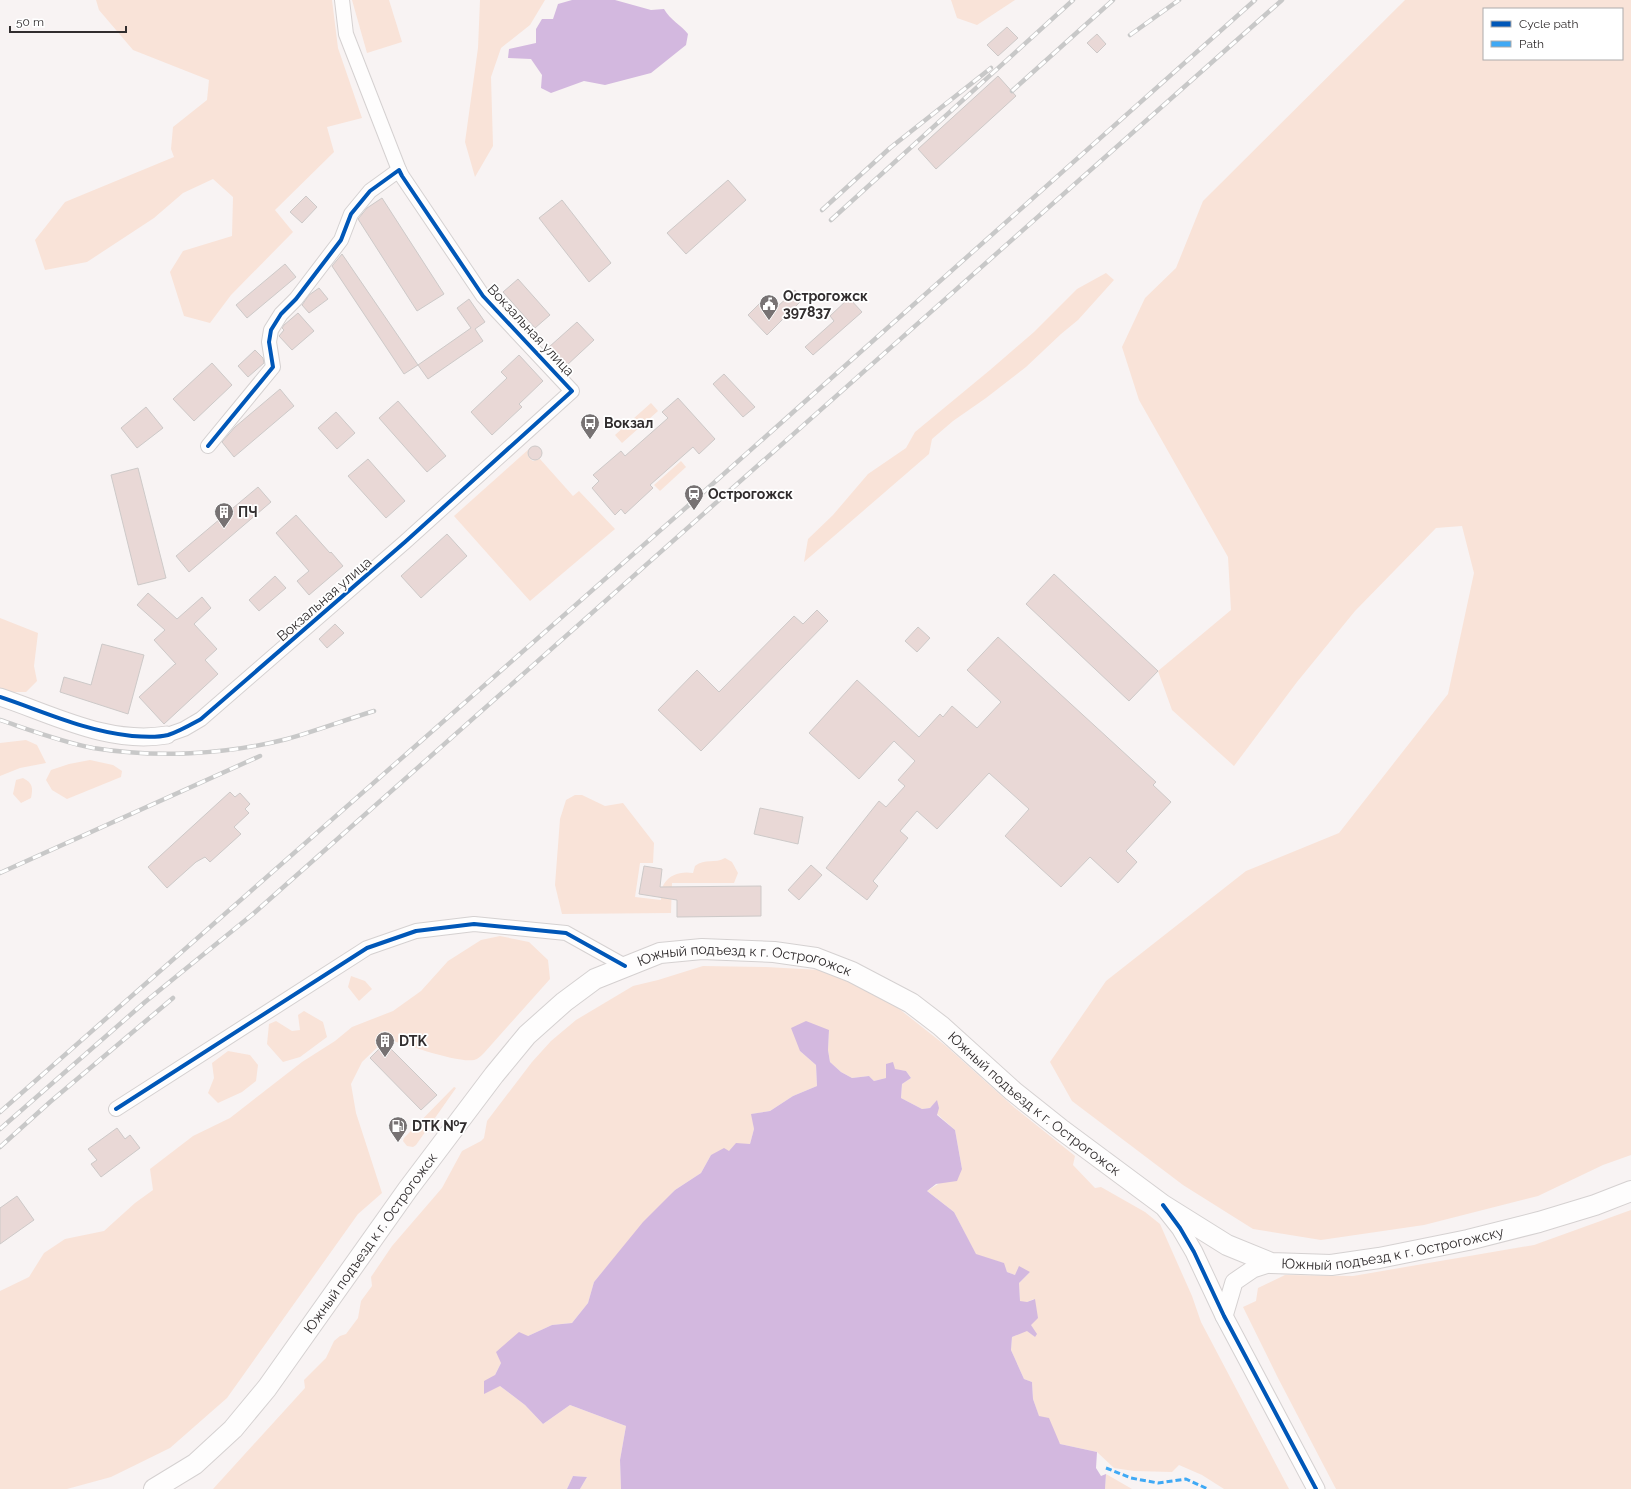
<svg xmlns="http://www.w3.org/2000/svg" width="1631" height="1489" font-family="Raleway,sans-serif">
<rect width="100%" height="100%" fill="#f8f3f3"/>
<g fill="#f9e3d8" fill-rule="evenodd">
<path d="M96,0H332L338,48L362,118L327,127L334,152L275,210L293,232L231,295L210,323L184,316L170,272L183,251L232,236L233,197L213,179L183,193L154,218L87,262L45,270L35,240L65,202L174,157L171,149L173,127L207,100L209,80L133,50L99,10Z"/>
<path d="M352,0H389L402,42L367,53Z"/>
<path d="M480,0H545L530,25L501,48L491,77L493,146L475,177L465,142L478,48Z"/>
<path d="M951,0H1015L977,25L957,18Z"/>
<path d="M1405,0H1631V1155L1603,1165L1538,1196L1424,1225L1321,1240L1253,1229L1183,1185L1072,1101L1050,1062L1106,981L1246,871L1339,833L1448,694L1474,573L1462,526L1436,528L1355,611L1297,682L1234,766L1172,710L1158,671L1231,610L1228,557L1139,400L1122,347L1145,298L1176,268L1203,201ZM1484,9H1622V59H1484Z"/>
<path d="M1106,273L1114,280L1078,320L1061,334L1026,367L986,398L953,421L932,439L929,454L804,562L808,539L833,515L868,474L906,448L915,432L990,370L1034,332L1077,289Z"/>
<path d="M651,403L658,411L622,443L615,435Z"/>
<path d="M529,449C526,454 528,458 533,461L540,459L573,496L579,491L615,529L530,601L454,516Z"/>
<path d="M681,461L686,467L660,491L654,485Z"/>
<path d="M0,618L38,633L34,666L37,681L26,692H9L0,689Z"/>
<path d="M26,740L37,745L46,763L20,768L0,776V743Z"/>
<path d="M90,760L113,765L122,771L121,777L67,799L52,790L46,780L51,770L69,764Z"/>
<path d="M23,778C33,783 33,788 31,798L21,803L13,794L16,780Z"/>
<path d="M575,795H582L605,806L623,803L654,843L653,863H640L635,897L661,900C661,895 661,888 664,884C670,874 682,871 693,873L695,866C705,858 715,864 725,858L732,862L738,873L734,883H672L671,913L562,914L555,885L560,819L566,800Z"/>
<path d="M500,936L529,942L548,960L550,979L484,1053C481,1056 478,1059 474,1060C456,1063 406,1044 386,1039L362,1062L351,1084L356,1113L382,1193L358,1214L227,1398L170,1448L111,1477L67,1489H0V1291L29,1277L44,1253L65,1239L104,1231L135,1203L153,1190L150,1169L193,1136L230,1118L302,1062L335,1041L352,1027L393,1011L421,991L448,961L481,940Z"/>
<path d="M703,966L766,967L820,970L854,984L888,1000L946,1046L1015,1108L1075,1156L1073,1165L1095,1188L1101,1187L1145,1212L1160,1224L1192,1296L1201,1322L1289,1489H1224L1202,1475L1179,1465L1172,1472L1134,1471L1114,1468L1097,1452L1060,1444L1039,1417L1033,1399L1032,1382L1024,1379L1011,1350L1012,1337L1027,1330L1035,1337L1031,1325L1034,1299L1027,1302H1020L1019,1283L1030,1272L1015,1275L1007,1272L1003,1263L976,1255L954,1212L927,1191L962,1169L955,1130L937,1114V1101L930,1108L922,1109L901,1098L902,1084L911,1078L906,1071L895,1070L886,1078L874,1081L869,1076L852,1078L841,1072L830,1062L828,1050L829,1030L800,1051L816,1065L817,1086L793,1096L770,1111L752,1114L754,1129L750,1144L729,1151L711,1155L701,1173L675,1190L615,1257L594,1282L588,1303L572,1323L552,1325L528,1336L501,1363L495,1375L500,1386L525,1405L543,1424L570,1405L626,1426L620,1460L621,1489H580L587,1477L573,1476L567,1489H213L305,1388L304,1380L326,1358L334,1341L340,1336L346,1334L358,1318L361,1301L372,1286L371,1277L392,1246L442,1188L462,1151L481,1141L484,1138L487,1121L532,1062L551,1041L576,1020L633,986L658,980Z"/>
<path d="M351,976L365,981L372,989L359,1001L348,987Z"/>
<path d="M304,1011L323,1022L327,1037L300,1057L283,1062L267,1044L269,1024L276,1021L292,1031L300,1030L298,1015Z"/>
<path d="M228,1051L250,1055L258,1065L256,1081L242,1092L218,1103L208,1093L214,1078L212,1063Z"/>
<path d="M454,1087L456,1088L416,1145L413,1147L407,1146L403,1141L404,1138Z"/>
<path d="M1631,1210V1489H1336L1278,1378L1243,1307L1256,1301L1258,1288L1285,1275L1353,1276L1534,1245Z"/>
<path d="M1106,1474L1132,1489H1105Z"/>
</g>
<g fill="#d3b8df">
<path d="M572,0H615L651,10L664,9C670,20 681,25 688,34L686,45L651,73L605,85L584,81L551,93L541,88L542,75L531,59L508,58L509,49L536,43V29L542,19H553L558,4Z"/>
<path d="M806,1021L829,1030L828,1050L830,1062L841,1072L852,1078L869,1076L874,1081L886,1078V1064L893,1062L895,1069L906,1071L911,1078L902,1084L901,1098L922,1109L930,1108L937,1100L939,1108L937,1115L955,1130L962,1169L957,1181L936,1184L927,1191L954,1212L976,1254L1004,1263L1007,1272L1015,1275L1019,1266L1030,1272L1019,1283L1020,1301L1027,1302L1035,1299L1038,1318L1031,1325L1037,1334L1035,1337L1027,1331L1012,1337L1011,1350L1024,1379L1032,1382L1033,1399L1039,1416L1049,1418L1060,1444L1097,1452L1096,1468L1101,1476L1106,1474L1105,1489H621L620,1460L626,1426L570,1405L543,1424L525,1405L500,1386L484,1394V1381L495,1375L501,1363L496,1352L519,1332L528,1336L552,1325L572,1323L588,1303L594,1282L643,1222L675,1190L701,1173L711,1155L724,1148L729,1151L736,1143L750,1144L754,1129L751,1114L770,1111L793,1096L817,1086L816,1065L800,1051L791,1028Z"/>
<path d="M573,1476L587,1477L580,1489H567Z"/>
</g>
<g fill="#e9d8d6" stroke="#cdc9c8">
<path d="M1007,27L1018,38L998,56L987,45Z"/>
<path d="M1097,34L1106,44L1097,53L1087,43Z"/>
<path d="M998,76L1016,96L936,169L918,149Z"/>
<path d="M728,180L746,200L686,254L667,233Z"/>
<path d="M306,196L317,207L302,223L290,212Z"/>
<path d="M382,198L444,294L417,311L358,219L367,208Z"/>
<path d="M562,200L611,263L589,282L539,218Z"/>
<path d="M342,254L418,365L404,374L332,266Z"/>
<path d="M285,264L296,277L247,318L236,305Z"/>
<path d="M518,279L550,315L535,328L503,292Z"/>
<path d="M319,288L328,299L309,313L302,305L309,295Z"/>
<path d="M795,290L803,299L767,335L748,315L763,300L774,310Z"/>
<path d="M849,298L862,312L813,355L805,347L834,321L830,316Z"/>
<path d="M469,299L485,322L475,329L483,341L428,379L418,365L471,328L457,308Z"/>
<path d="M298,313L314,331L292,350L279,336L284,330L282,328L284,325Z"/>
<path d="M577,322L594,340L566,366L549,347Z"/>
<path d="M255,350L263,358L264,363L248,377L238,366Z"/>
<path d="M519,355L543,381L519,404L522,407L492,435L471,412L507,378L501,372Z"/>
<path d="M212,363L232,385L194,421L173,399Z"/>
<path d="M724,374L755,407L743,417L713,384Z"/>
<path d="M280,389L294,406L234,457L222,442L235,427Z"/>
<path d="M678,398L715,439L699,454L693,447L650,485L653,488L625,514L621,509L615,515L592,488L599,481L593,475L621,451L625,456L668,418L662,412Z"/>
<path d="M398,401L446,456L427,472L379,418Z"/>
<path d="M146,407L163,428L137,448L121,428Z"/>
<path d="M336,412L355,433L337,449L318,428Z"/>
<circle cx="535" cy="453" r="7"/>
<path d="M368,459L405,501L386,518L348,476Z"/>
<path d="M138,468L166,578L138,585L111,475Z"/>
<path d="M258,487L271,502L189,572L176,556Z"/>
<path d="M296,515L330,553L331,552L343,566L309,595L297,581L309,571L276,533Z"/>
<path d="M447,534L467,556L421,598L401,576Z"/>
<path d="M1054,574L1158,671L1129,701L1026,604Z"/>
<path d="M275,576L286,588L259,611L249,600Z"/>
<path d="M148,593L177,619L202,597L211,608L194,624L217,649L205,660L218,674L164,724L139,697L175,664H176L154,640L165,630L137,605Z"/>
<path d="M817,610L828,621L701,751L658,710L697,670L719,692L794,616L803,624Z"/>
<path d="M335,624L344,633L327,648L319,639Z"/>
<path d="M918,627L930,638L917,652L905,641Z"/>
<path d="M998,637L1156,782L1153,785L1171,802L1126,851L1137,862L1118,883L1090,857L1061,887L1005,836L1029,809L989,773L937,829L917,811L900,831L908,838L873,881L878,886L867,900L826,868L879,801L886,807L905,786L898,780L915,761L894,741L859,779L809,733L857,680L919,737L940,714L943,717L952,706L977,728L1001,702L967,670Z"/>
<path d="M102,644L144,655L128,714L60,692L64,677L91,685Z"/>
<path d="M230,792L235,797L240,793L250,804L245,809L249,813L234,827L241,834L210,862L205,857L196,862L167,888L148,867Z"/>
<path d="M760,808L803,817L798,844L754,834Z"/>
<path d="M811,865L822,875L799,900L788,890Z"/>
<path d="M644,866L662,869L660,887L761,886V916L677,917V900L639,894Z"/>
<path d="M385,1043L437,1095L421,1110L370,1058Z"/>
<path d="M117,1128L125,1139L130,1135L140,1148L101,1177L91,1164L97,1160L88,1149Z"/>
<path d="M17,1196L34,1220L0,1244V1208Z"/>
</g>
<g fill="none" stroke-linecap="round" stroke-linejoin="round">
<defs>
<g id="minor">
<path d="M342,0L346,34L399,170"/>
<path d="M167,735L184,729L201,719L405,542L572,391L483,296L402,176L399,170L370,191L351,214L341,240L296,299L281,314L271,330L269,342L273,367L208,446"/>
<path d="M116,1109L367,948L416,931L474,924L566,933L625,966"/>
</g>
<g id="tertiary">
<path d="M0,697C54,715 109,745 167,735"/>
<path d="M1165,1209L1180,1228L1194,1252L1224,1316L1316,1489"/>
<path d="M1224,1316L1234,1282L1253,1269L1271,1263"/>
</g>
<g id="secondary">
<path id="s1" d="M154,1489L195,1464L233,1429L267,1388L408,1189L494,1075L527,1035L564,1002L595,979L660,953L702,949L774,952L816,958L852,972L911,1003L941,1026L1013,1091L1062,1130L1163,1205L1227,1245L1271,1263L1331,1265L1379,1258L1468,1240L1539,1222L1595,1205L1631,1191"/>
</g>
</defs>
<use href="#minor" stroke="#d5d1d1" stroke-width="16"/>
<use href="#tertiary" stroke="#d5d1d1" stroke-width="19"/>
<use href="#secondary" stroke="#d5d1d1" stroke-width="22"/>
<use href="#minor" stroke="#fefdfd" stroke-width="14"/>
<use href="#tertiary" stroke="#fefdfd" stroke-width="17"/>
<use href="#secondary" stroke="#fefdfd" stroke-width="20"/>
<defs>
<g id="rail">
<path d="M1130,35L1179,0"/>
<path d="M1012,91L1113,0"/>
<path d="M822,210L890,148L991,68"/>
<path d="M831,220L1073,0"/>
<path d="M0,720C30,730 62,742 93,748C156,758 225,755 287,739C316,731 345,720 374,711"/>
<path d="M0,873L260,756"/>
<path d="M0,1112L689,505L1255,0"/>
<path d="M0,1129L145,1002L253,914L1282,0"/>
<path d="M0,1147L50,1102L173,998"/>
</g>
</defs>
<use href="#rail" stroke="#c8c8c8" stroke-width="4.5"/>
<use href="#rail" stroke="#fff" stroke-width="3" stroke-dasharray="9" stroke-linecap="butt"/>
<path stroke="#3fa9f5" stroke-width="3" stroke-dasharray="6 3" stroke-linecap="butt" d="M1106,1468L1131,1478L1158,1483L1186,1479L1208,1489"/>
<defs>
<g id="cycleway">
<path d="M0,697C45,712 84,731 132,736C144,737 156,738 168,735C180,731 190,725 201,719L405,542L572,391L483,296L402,176L399,170L370,191L351,214L341,240L296,299L281,314L271,330L269,342L273,367L208,446"/>
<path d="M116,1109L367,948L416,931L474,924L566,933L625,966"/>
<path d="M1163,1205L1180,1228L1194,1252L1224,1316L1316,1489"/>
</g>
</defs>
<use href="#cycleway" stroke="#fff" stroke-width="6"/>
<use href="#cycleway" stroke="#0057b8" stroke-width="4"/>
</g>
<defs>
<symbol id="civic-pin" viewBox="-11 -11 22 30"><path d="M0 17L-7.5 6A9.5 9.5 0 1 1 7.5 6Z" fill="#777273" stroke="#fff"/><path d="M-.6-6.5H3V-4.5H.6V-3L4-1V1h2V6H-6V1h2V-1L-.6-3ZM-1.2 2.5V6h2.4V2.5Z" fill="#fff"/></symbol>
<symbol id="bus-pin" viewBox="-11 -11 22 30"><path d="M0 17L-7.5 6A9.5 9.5 0 1 1 7.5 6Z" fill="#777273" stroke="#fff"/><path d="M-5-6H5V4H4V6H2V4H-2V6H-4V4H-5ZM-3.5-4V0h7V-4ZM-3.5 1.2v1.5H-2V1.2ZM2 1.2v1.5H3.5V1.2Z" fill="#fff"/></symbol>
<symbol id="station-pin" viewBox="-11 -11 22 30"><path d="M0 17L-7.5 6A9.5 9.5 0 1 1 7.5 6Z" fill="#777273" stroke="#fff"/><path d="M-3-6H3Q5-6 5-4V2Q5 4 3 4L4.5 6H3L1.5 4h-3L-3 6H-4.5L-3 4Q-5 4-5 2V-4Q-5-6-3-6ZM-3.5-4v3h7v-3ZM-3.5 1v1.5H-2V1ZM2 1v1.5H3.5V1Z" fill="#fff"/></symbol>
<symbol id="building-pin" viewBox="-11 -11 22 30"><path d="M0 17L-7.5 6A9.5 9.5 0 1 1 7.5 6Z" fill="#777273" stroke="#fff"/><path d="M-4-6H4V6H1V3H-1V6H-4ZM-2.5-4.3h1.7v1.8h-1.7ZM.8-4.3h1.7v1.8H.8ZM-2.5-1h1.7V.8h-1.7ZM.8-1h1.7V.8H.8Z" fill="#fff"/></symbol>
<symbol id="fuel-pin" viewBox="-11 -11 22 30"><path d="M0 17L-7.5 6A9.5 9.5 0 1 1 7.5 6Z" fill="#777273" stroke="#fff"/><path d="M-5.5-6h7V0h2V4h1.3V-2.5L3-4.5l.8-.8L6-3V5H2.5V1h-1V6h-7ZM-4.2-4.7v3.2H.2V-4.7Z" fill="#fff"/></symbol>
</defs>
<g fill-rule="evenodd">
<use href="#civic-pin" x="758" y="293" width="22" height="30"/>
<use href="#bus-pin" x="579" y="412" width="22" height="30"/>
<use href="#station-pin" x="683" y="483" width="22" height="30"/>
<use href="#building-pin" x="213" y="501" width="22" height="30"/>
<use href="#building-pin" x="374" y="1030" width="22" height="30"/>
<use href="#fuel-pin" x="387" y="1115" width="22" height="30"/>
</g>
<g text-anchor="middle" stroke-width="3.5" stroke-linejoin="round" paint-order="stroke">
<g font-size="14" font-weight="bold" fill="#312d2e" stroke="#fff" text-anchor="start">
<text x="783" y="301">Острогожск<tspan x="783" dy="16">397837</tspan></text>
<text x="604" y="428">Вокзал</text>
<text x="708" y="499">Острогожск</text>
<text x="238" y="517">ПЧ</text>
<text x="399" y="1046">DTK</text>
<text x="412" y="1131">DTK №7</text>
</g>
<g font-size="14" fill="#312d2e" stroke="#fff">
<text transform="translate(531 330) rotate(47)" y="5">Вокзальная улица</text>
<text transform="translate(324 599) rotate(-41)" y="5">Вокзальная улица</text>
<text dy="5" stroke="none"><textPath href="#s1" startOffset="835">Южный подъезд к г. Острогожск</textPath></text>
<text dy="5" stroke="none"><textPath href="#s1" startOffset="1171">Южный подъезд к г. Острогожск</textPath></text>
<text dy="5" stroke="none"><textPath href="#s1" startOffset="331">Южный подъезд к г. Острогожск</textPath></text>
<text dy="5" stroke="none"><textPath href="#s1" startOffset="1581">Южный подъезд к г. Острогожску</textPath></text>
</g>
</g>
<rect x="1483" y="8" width="140" height="52" fill="#ffffff" stroke="#adabab"/>
<rect x="1491" y="21" width="20" height="6" fill="#0057b8" stroke="#adabab"/>
<text x="1519" y="28" font-size="12" fill="#312d2e">Cycle path</text>
<rect x="1491" y="41" width="20" height="6" fill="#3fa9f5" stroke="#adabab"/>
<text x="1519" y="48" font-size="12" fill="#312d2e">Path</text>
<path d="M10 26v6h116v-6" fill="none" stroke="#312d2e" stroke-width="2"/>
<text x="16" y="26" font-size="12" fill="#312d2e" stroke="#ffffff" stroke-width="3" paint-order="stroke">50 m</text>
</svg>
